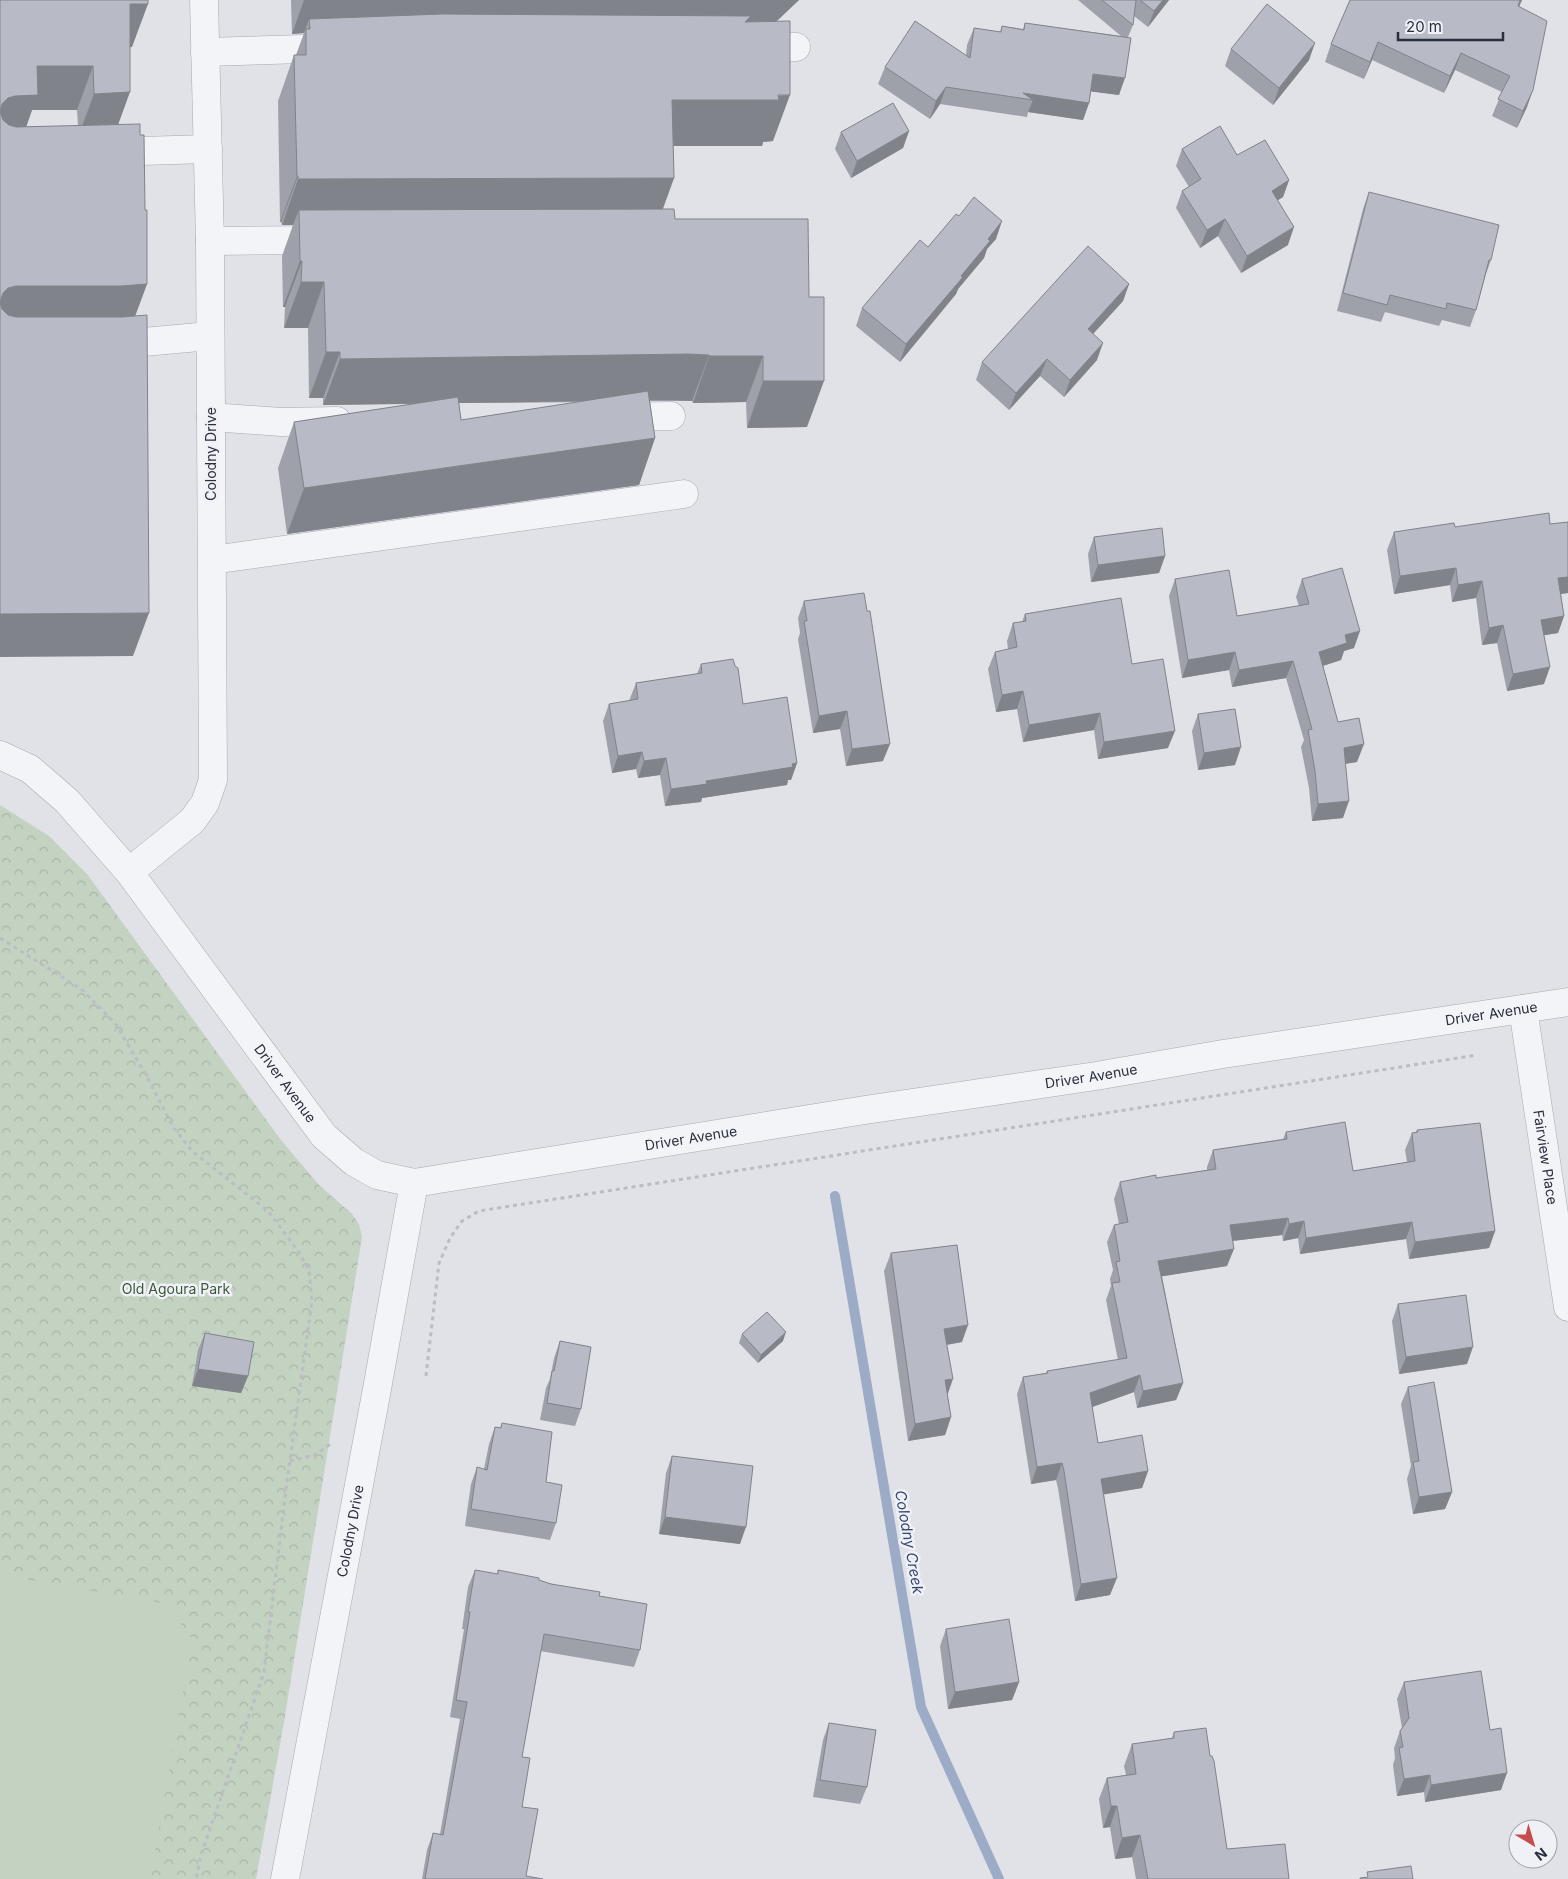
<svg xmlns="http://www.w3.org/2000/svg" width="1568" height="1879" font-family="Inter,sans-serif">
<defs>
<pattern id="park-crowns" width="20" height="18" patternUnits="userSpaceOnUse" patternTransform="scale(1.25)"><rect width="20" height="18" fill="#c4d2c2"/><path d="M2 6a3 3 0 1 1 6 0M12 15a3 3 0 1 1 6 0" fill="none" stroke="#a9b5a8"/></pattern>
</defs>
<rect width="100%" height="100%" fill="#e0e2e8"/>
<path fill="url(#park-crowns)" d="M0,805L49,836L87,874L281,1140L320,1186L352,1214L359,1224L362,1237L284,1722L256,1879H0Z"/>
<path fill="#c4d2c2" d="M0,1575L167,1604L192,1639L150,1879H0Z"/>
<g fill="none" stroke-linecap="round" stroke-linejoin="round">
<path stroke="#9dacc6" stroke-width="10" d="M835,1196L921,1707L999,1879"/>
<defs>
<g id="minor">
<path d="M752,47H796"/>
<path d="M205,52L336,48"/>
<path d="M106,152L208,149"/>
<path d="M210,241L326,240"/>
<path d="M110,345L210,336"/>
<path d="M211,417L281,422L337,421"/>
<path d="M615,417L671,416"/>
<path d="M212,560L684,494"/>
<path id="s1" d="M0,755L30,769L67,801L129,872L324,1136L354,1162L377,1175L414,1183L865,1110L1096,1076L1223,1054L1568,1002"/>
<path d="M129,872L192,821L205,803L213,780L210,241L204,0"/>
<path id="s2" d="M1523,1009L1568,1307"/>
<path id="s3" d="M285,1879L377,1389L414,1183"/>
</g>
</defs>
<use href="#minor" stroke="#a6a9b2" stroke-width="29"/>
<g stroke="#bbbdc3" stroke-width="3" stroke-dasharray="4 4" stroke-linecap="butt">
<path d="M0,938L81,989L115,1023L146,1075L173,1127L192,1151L268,1211L298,1251L309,1270L312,1300L286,1489L264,1672L201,1855L196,1879"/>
<path d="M426,1376L439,1263L450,1238L462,1221L479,1211L1477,1055"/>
<path d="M290,1461L315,1455L332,1443"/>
</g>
<use href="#minor" stroke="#f3f4f7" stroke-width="28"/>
</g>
<g fill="#9ea1a9" fill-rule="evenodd">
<path d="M0,0L132,47H130L118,125L140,135L145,210L147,284L135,316L133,656ZM32,110H77L78,126L26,127Z"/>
<path d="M291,0H799L777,21L773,141L763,142L762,146H673L674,178L663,209L675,219H808L807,427L747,428L746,402L693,403L692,401H650L655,438L639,485L287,534L278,468L294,422L412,404L323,405V398H309L308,328H284L285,307H283L282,256L293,225H282L281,222H280L278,101L294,55H296L304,33L292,34ZM579,402L461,420L459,403H506Z"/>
<path d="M1078,0H1169L1148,27L1134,16L1133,25L1128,37L1119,95L1091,91L1089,103L1083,120L1028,112L1027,117L940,104L930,119L878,84L885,67L966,55L967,45L974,28L1000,32L1002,26L1023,29L1025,23L1121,36Z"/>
<path d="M1350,0H1522L1519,7L1527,107L1517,128L1492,116L1502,92L1455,70L1444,93L1372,60L1364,79L1325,62L1331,44Z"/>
<path d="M1231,49L1309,60L1273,105L1225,66Z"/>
<path d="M909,131L903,148L851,178L835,149L841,132Z"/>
<path d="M1182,149L1237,155L1289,180L1283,197L1278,200L1288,245L1241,273L1218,236L1200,248L1176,208L1182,191L1189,187L1176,166Z"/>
<path d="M1369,192L1491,260L1486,274L1476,310L1470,327L1442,320L1439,326L1385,312L1381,322L1337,311L1363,209Z"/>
<path d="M996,239L987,249L984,258L958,289L956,294L900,362L856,326L862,308L928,247Z"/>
<path d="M1129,284L1123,301L1093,334L1097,360L1064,397L1040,376L1009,410L976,380L982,362Z"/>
<path d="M1568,522V593L1561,594L1564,616L1558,633L1544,635V684L1507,691L1497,643L1482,645L1476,598L1452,602L1450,585L1394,594L1387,550L1394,532L1455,527L1550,524Z"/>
<path d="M1094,537L1165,556L1159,573L1091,582L1088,554Z"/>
<path d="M1175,579L1237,616L1299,606L1296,597L1302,579L1354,648L1344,651L1341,660L1323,666L1338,722L1357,762L1345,764L1343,818L1312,821L1309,788L1301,747L1304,740L1286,678L1232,687L1229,670L1182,678L1169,596Z"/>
<path d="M804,601L883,761L846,766L840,729L813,733L798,639L800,633L798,618Z"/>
<path d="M1025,614L1132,664L1168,748L1098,759L1094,730L1023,742L1017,709L996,712L988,669L995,652L1008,649L1007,641L1013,623L1022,622Z"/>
<path d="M701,664L743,704L797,763L791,780H788L787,785L702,798L701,802L665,806L660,775L638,778L636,769L612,773L603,721L609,704L629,701L636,683L697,674Z"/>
<path d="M1198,714L1235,765L1198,770L1192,731Z"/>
<path d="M1417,1130L1495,1231L1489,1248L1409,1259L1406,1239L1300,1254L1298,1238L1283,1241L1282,1235L1232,1241L1227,1266L1162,1276L1183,1383L1176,1400L1137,1408L1134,1392L1092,1407L1098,1443L1148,1471L1142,1488L1104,1494L1110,1595L1075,1601L1058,1488L1056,1480L1031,1484L1017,1394L1023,1377L1046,1373L1047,1371L1118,1360L1106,1300L1111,1286L1110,1279L1113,1270L1107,1242L1114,1225L1119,1224L1114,1199L1120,1182L1156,1178L1207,1170V1167L1213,1150L1283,1139L1286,1132L1353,1171L1407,1162L1405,1150L1412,1133L1416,1132Z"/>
<path d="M891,1253L962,1342L947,1345V1394L951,1417L945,1435L908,1441L884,1271Z"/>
<path d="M1398,1304L1467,1364L1399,1374L1392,1321Z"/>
<path d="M205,1333L248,1376L241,1393L192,1386L198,1350Z"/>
<path d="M742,1334L783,1341L758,1363L739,1343Z"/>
<path d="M560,1341L581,1409L575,1426L540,1420L546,1388L550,1379L554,1358Z"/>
<path d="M1408,1387L1452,1492L1445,1509L1413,1514L1407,1479L1411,1466L1401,1404Z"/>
<path d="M502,1423L546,1482L556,1523L550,1540L465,1526L471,1484L477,1467L484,1469L489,1444L495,1427L500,1428Z"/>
<path d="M672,1456L740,1544L659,1534L666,1473Z"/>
<path d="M475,1570L497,1574L498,1570L599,1596L640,1650L634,1667L540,1651L522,1757V1807L526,1876L543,1879H422L427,1850L433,1833L440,1834L460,1719L450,1717L464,1629H462L468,1587Z"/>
<path d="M946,1629L1019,1682L1012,1700L948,1709L940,1646Z"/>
<path d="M1404,1682L1490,1730L1501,1790L1425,1802L1424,1792L1397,1796L1393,1765L1395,1758L1394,1748L1400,1731L1402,1728L1397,1699Z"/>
<path d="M829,1723L867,1787L860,1804L813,1797L823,1740Z"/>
<path d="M1174,1732L1210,1756L1227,1849L1289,1879H1136L1132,1857L1115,1859L1110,1827L1103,1828L1099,1799L1107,1778L1126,1775L1124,1766L1132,1744L1172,1738Z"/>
</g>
<g fill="#81838a">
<path d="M304,0H799L766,31L310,29L309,19L304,33L292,34Z"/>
<path d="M1163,0H1169L1148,27L1154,11Z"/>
<path d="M1520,0H1522L1511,23L1518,6Z"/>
<path d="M130,4H148L132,47L114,48Z"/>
<path d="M1378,42L1372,60L1364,79L1370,62Z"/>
<path d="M1315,43L1309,60L1273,105L1279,88Z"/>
<path d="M1461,53L1455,70L1444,93L1450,76Z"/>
<path d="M37,66H93L77,110H32L22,139H0V110L2,104Z"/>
<path d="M1093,74L1125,78L1119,95L1087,91Z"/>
<path d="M946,87L940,104L930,119L936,101Z"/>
<path d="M1533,90L1527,107L1517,128L1523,111Z"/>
<path d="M130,92L114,136L78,137L94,94Z"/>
<path d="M1023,93L1089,103L1083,120L1028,112L1033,100Z"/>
<path d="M790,95L773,141L763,142L762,146H656L672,100Z"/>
<path d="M909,131L903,148L851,178L857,161Z"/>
<path d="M297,176H298L281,222H280Z"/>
<path d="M674,178L657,224L299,210L293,225H282L298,179Z"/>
<path d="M1289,180L1283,197L1265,208L1272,191Z"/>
<path d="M1225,219L1218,236L1200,248L1207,230Z"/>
<path d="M1002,221L996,239L987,249L984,258L958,289L956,294L900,362L906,344L961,276L988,239Z"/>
<path d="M1294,227L1288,245L1241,273L1247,256Z"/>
<path d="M300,261H302L285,307H283Z"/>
<path d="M301,282H324L308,328H284Z"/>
<path d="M147,284L131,327L0,329V300L3,293L8,288L16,286Z"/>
<path d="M1129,284L1123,301L1082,346L1088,329Z"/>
<path d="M1103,343L1097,360L1064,397L1070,380Z"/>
<path d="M326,352H340L323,398H309Z"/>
<path d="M688,354L709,355L692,401L671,400L323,405L340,359Z"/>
<path d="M709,356H763L746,402L693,403Z"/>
<path d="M1047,359L1040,376L1009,410L1016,393Z"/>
<path d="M763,381H824L807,427L747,428Z"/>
<path d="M655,438L639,485L287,534L304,488Z"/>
<path d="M1165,556L1159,573L1091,582L1098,565Z"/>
<path d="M1456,568L1450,585L1394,594L1400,576Z"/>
<path d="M1568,577V593L1552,595L1558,578Z"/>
<path d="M1482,581L1476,598L1452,602L1458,585Z"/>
<path d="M149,613L133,656L0,657V614Z"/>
<path d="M1564,616L1558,633L1534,637L1541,620Z"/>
<path d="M1503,625L1497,643L1482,645L1489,628Z"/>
<path d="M1360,631L1354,648L1344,651L1341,660L1313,669L1319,652L1345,635Z"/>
<path d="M1235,652L1229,670L1182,678L1188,660Z"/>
<path d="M1293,661L1286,678L1232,687L1239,670Z"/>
<path d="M1550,667L1544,684L1507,691L1513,674Z"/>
<path d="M1023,691L1017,709L996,712L1002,695Z"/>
<path d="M847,711L840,729L813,733L819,716Z"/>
<path d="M1100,713L1094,730L1023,742L1029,725Z"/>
<path d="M1175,731L1168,748L1098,759L1104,742Z"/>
<path d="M890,744L883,761L846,766L852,749Z"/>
<path d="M1364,744L1357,762L1337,765L1344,748Z"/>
<path d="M1241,747L1235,765L1198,770L1204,753Z"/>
<path d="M642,752L636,769L612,773L618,756Z"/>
<path d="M666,758L660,775L638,778L644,761Z"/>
<path d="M797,763L791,780H788L787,785L702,798L701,802L665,806L671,789L706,781Z"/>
<path d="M1349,801L1343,818L1312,821L1318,804Z"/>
<path d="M1288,1218L1282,1235L1223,1242L1230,1225Z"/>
<path d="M1304,1221L1298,1238L1283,1241L1289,1224Z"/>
<path d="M1412,1222L1406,1239L1300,1254L1306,1238Z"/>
<path d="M1495,1231L1489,1248L1409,1259L1415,1242Z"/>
<path d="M1234,1249L1227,1266L1152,1278L1158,1261Z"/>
<path d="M968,1325L962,1342L938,1346L944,1329Z"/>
<path d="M786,1332L783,1341L758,1363L761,1355Z"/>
<path d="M1473,1347L1467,1364L1399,1374L1406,1357Z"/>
<path d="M198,1369L248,1376L241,1393L192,1386Z"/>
<path d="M1140,1375L1134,1392L1084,1410L1090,1393Z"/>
<path d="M953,1379L947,1396L945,1380Z"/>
<path d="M1183,1383L1176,1400L1137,1408L1143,1391Z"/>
<path d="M951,1417L945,1435L908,1441L915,1424Z"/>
<path d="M1062,1463L1056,1480L1031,1484L1037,1467Z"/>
<path d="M1148,1471L1142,1488L1095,1496L1101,1479Z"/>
<path d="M1452,1492L1445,1509L1413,1514L1419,1497Z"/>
<path d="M665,1517L746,1527L740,1544L659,1534Z"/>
<path d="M1117,1578L1110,1595L1075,1601L1081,1584Z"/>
<path d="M1019,1682L1012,1700L948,1709L955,1692Z"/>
<path d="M1507,1773L1501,1790L1425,1802L1431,1785Z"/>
<path d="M1430,1775L1424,1792L1397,1796L1404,1779Z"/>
<path d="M1111,1806H1117L1110,1827L1103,1828Z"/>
<path d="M1140,1835L1132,1857L1115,1859L1122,1838Z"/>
</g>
<g fill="#b8bbc5" stroke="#81838a">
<path d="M0,0H148V4H130V92L94,94L93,66H37L38,95L15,96L8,98L2,104L0,111L3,120L9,125L16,127L140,124V135H144L145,210H147V284L121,286H16L8,288L3,293L0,302L2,309L8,315L16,317H122L147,315L149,613L0,614Z"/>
<path d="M1102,0H1136L1133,25Z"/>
<path d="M1140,0H1163L1154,11Z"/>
<path d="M1350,0H1520L1518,6L1547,21L1533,90L1523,111L1498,99L1510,76L1461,53L1450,76L1378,42L1370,62L1331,44Z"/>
<path d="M1267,4L1315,43L1279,88L1231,49Z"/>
<path d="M442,14L751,16L745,22L790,21V95H778L779,100H672L674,178L298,179V176H297L294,55H306V29H310L309,19Z"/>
<path d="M915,21L970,58L974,28L1001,32L1002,26L1024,30L1025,23L1131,38L1125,78L1093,74L1089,103L1023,93L1033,100L946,87L936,101L885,67Z"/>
<path d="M893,103L909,131L857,161L841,132Z"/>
<path d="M1220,126L1237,155L1265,140L1289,180L1272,191L1294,227L1247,256L1225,219L1207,230L1182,191L1201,179L1182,149Z"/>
<path d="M1369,192L1499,225L1491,260H1489L1476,310L1447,303L1446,309L1390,295L1387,305L1343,293Z"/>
<path d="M974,197L1002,221L988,239L990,241L961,276L963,277L906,344L862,308L920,240L928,247L956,214L959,216Z"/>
<path d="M674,209L675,219H808L809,297H824V381H763V356H709V355L688,354L340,359V352H326L324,282H301L302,261H300L299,210Z"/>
<path d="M1088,246L1129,284L1088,329L1103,343L1070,380L1047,359L1016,393L982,362Z"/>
<path d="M648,391L655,438L304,488L294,422L458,397L461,420Z"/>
<path d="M1549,513L1550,524L1568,522V577L1558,578L1564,616L1541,620L1550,667L1513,674L1503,625L1489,628L1482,581L1458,585L1456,568L1400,576L1394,532L1454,523L1455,527Z"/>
<path d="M1162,528L1165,556L1098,565L1094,537Z"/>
<path d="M1342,568L1360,631L1345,635L1347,643L1319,652L1338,722L1359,718L1364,744L1344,748L1349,801L1318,804L1315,771L1308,730L1312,729L1293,661L1239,670L1235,652L1188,660L1175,579L1229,570L1237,616L1309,604L1302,579Z"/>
<path d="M864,593L867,611H870L890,744L852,749L847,711L819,716L804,621H807L804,601Z"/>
<path d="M1121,598L1132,664L1163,659L1175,731L1104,742L1100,713L1029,725L1023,691L1002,695L995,652L1017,647L1013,623L1026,621L1025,614Z"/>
<path d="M733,659L735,666L738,668L743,704L787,697L797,763L792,764L793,767L706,781L707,784L671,789L666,758L644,761L642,752L618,756L609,704L638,699L636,683L702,673L701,664Z"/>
<path d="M1235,709L1241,747L1204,753L1198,714Z"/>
<path d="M1345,1122L1353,1171L1415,1161L1412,1133L1418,1132L1417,1130L1480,1123L1495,1231L1415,1242L1412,1222L1306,1238L1304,1221L1289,1224L1288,1218L1230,1225L1234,1249L1158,1261L1183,1383L1143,1391L1140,1375L1090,1393L1098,1443L1142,1435L1148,1471L1101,1479L1117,1578L1081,1584L1064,1471L1062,1463L1037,1467L1023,1377L1048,1373L1047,1371L1127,1358L1112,1283L1120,1282L1116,1262L1120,1261L1114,1225L1128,1222L1120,1182L1156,1175V1178L1216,1169L1213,1150L1287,1139L1286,1132Z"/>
<path d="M957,1245L968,1325L944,1329L953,1379L945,1380L951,1417L915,1424L891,1253Z"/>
<path d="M1466,1295L1473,1347L1406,1357L1398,1304Z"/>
<path d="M767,1312L786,1332L761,1355L742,1334Z"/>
<path d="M205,1333L254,1342L248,1376L198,1369Z"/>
<path d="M560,1341L591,1347L581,1409L547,1403L552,1371H554Z"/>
<path d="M1434,1382L1452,1492L1419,1497L1413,1462L1419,1461L1408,1387Z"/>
<path d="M502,1423L552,1432L546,1482L562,1485L556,1523L471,1509L477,1467L487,1470L495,1427L501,1428Z"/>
<path d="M672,1456L753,1466L746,1527L665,1517Z"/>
<path d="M475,1570L498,1574V1570L539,1578V1580L551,1584L600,1592L599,1596L647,1604L640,1650L544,1634L522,1757L530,1758L522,1807L538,1809L526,1876L543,1879H425L433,1833L443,1835L467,1702L456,1700L470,1612H468Z"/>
<path d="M1009,1619L1019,1682L955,1692L946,1629Z"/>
<path d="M1481,1671L1490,1730L1501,1728L1507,1773L1431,1785L1430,1775L1404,1779L1399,1748L1403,1747L1400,1731L1409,1718L1404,1682Z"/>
<path d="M829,1723L876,1730L867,1787L820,1780Z"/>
<path d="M1206,1728L1210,1756H1212L1214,1761L1227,1849L1285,1844L1289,1879H1148L1140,1835L1122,1838L1117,1806H1111L1107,1778L1136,1774L1132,1744L1174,1738V1732Z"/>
<path d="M1411,1866L1413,1879H1360V1878L1368,1877L1367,1872Z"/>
</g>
<g text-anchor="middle" stroke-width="5" stroke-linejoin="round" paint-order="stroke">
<g font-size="14" fill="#2a2f3f" stroke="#f0f1f6">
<text transform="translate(211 454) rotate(-90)" y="5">Colodny Drive</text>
<text dy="5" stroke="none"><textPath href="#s1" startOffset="1699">Driver Avenue</textPath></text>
<text dy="5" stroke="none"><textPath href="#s1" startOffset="1294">Driver Avenue</textPath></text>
<text dy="5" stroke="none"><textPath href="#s1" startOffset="439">Driver Avenue</textPath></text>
<text dy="5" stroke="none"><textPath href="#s1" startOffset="889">Driver Avenue</textPath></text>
<text dy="5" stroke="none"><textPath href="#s2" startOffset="150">Fairview Place</textPath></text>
<text dy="5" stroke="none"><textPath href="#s3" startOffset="354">Colodny Drive</textPath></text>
</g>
<g font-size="14" fill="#3a5a38" stroke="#f0f1f6">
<text x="176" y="1294">Old Agoura Park</text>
</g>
<g font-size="15" font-style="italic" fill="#364871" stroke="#f0f1f6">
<text transform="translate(909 1542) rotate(80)" y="5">Colodny Creek</text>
</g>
</g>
<g transform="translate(1533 1844) rotate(142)"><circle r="24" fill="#f0f1f6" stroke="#a1a3ad"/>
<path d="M0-4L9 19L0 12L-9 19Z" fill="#c74c4e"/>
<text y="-8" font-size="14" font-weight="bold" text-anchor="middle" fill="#2a2f3f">N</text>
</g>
<path d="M1398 32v8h105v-8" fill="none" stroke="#2a2f3f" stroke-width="2.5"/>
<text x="1406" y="32" font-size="15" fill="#2a2f3f" stroke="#f0f1f6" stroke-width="4" paint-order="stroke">20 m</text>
</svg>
